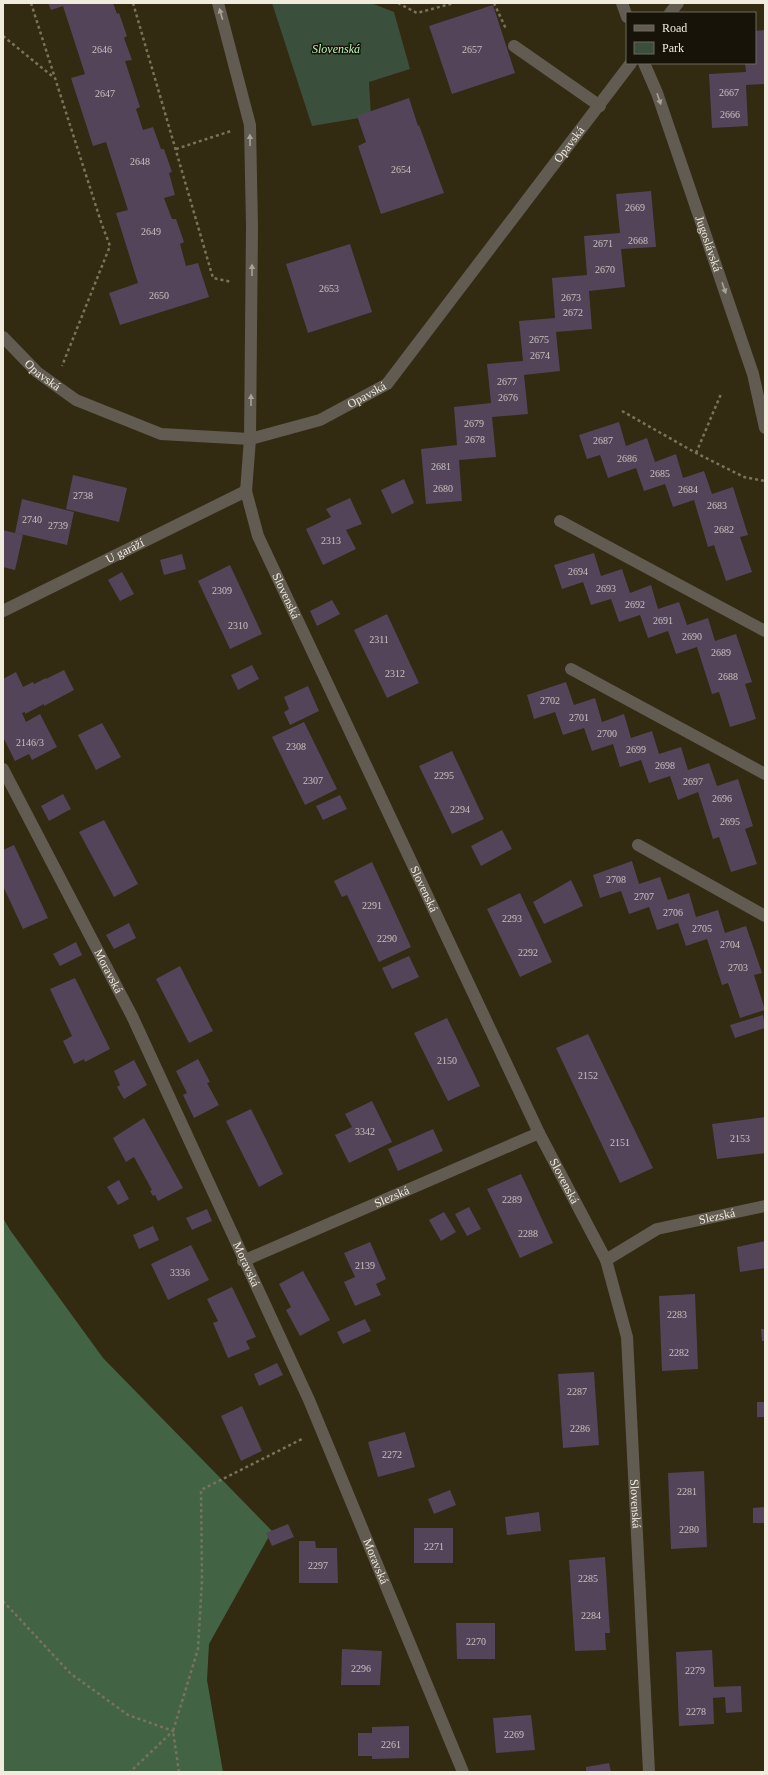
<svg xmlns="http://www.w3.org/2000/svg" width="768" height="1775" font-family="'Times New Roman',serif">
<rect width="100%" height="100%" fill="#332a12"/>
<path fill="#3a4f3c" d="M272,3H371L394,12L410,69L369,82L371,116L312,126Z"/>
<path fill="#426445" d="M3,1218L10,1230L103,1358L272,1531L209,1644L207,1680L223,1772H3Z"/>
<g fill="#53445a">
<path d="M48,3H113L117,14L119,13L127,36L124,38L132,60L125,61L140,107L136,109L143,130L153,127L161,149H164L172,172L169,173L175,195L164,198L172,219H176L184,242L180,244L186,266L198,263L209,297L120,325L109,293L138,283L116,213L128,210L106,142L93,146L71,78L85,74L63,6L51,10Z"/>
<path d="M493,5L515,73L452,94L429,26Z"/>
<path d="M765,30V84L746,85L748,126L712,128L709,74L746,72L745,63H755V31Z"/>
<path d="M409,98L418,126L419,125L444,193L381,214L358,146L366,142L357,116Z"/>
<path d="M651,191L656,247L621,249L625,287L589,291L592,329L556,332L560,371L524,375L528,414L492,417L496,457L459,460L462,501L426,504L421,449L457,445L454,407L491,403L487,364L523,361L519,321L555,318L552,278L587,275L584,236L620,233L616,194Z"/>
<path d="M350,244L372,312L308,333L286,264Z"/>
<path d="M619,422L626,446L647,438L655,462L676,454L683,478L704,471L712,494L733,487L748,535L740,537L752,572L726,581L714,545L708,547L694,500L673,507L665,484L644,491L636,468L608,478L600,455L587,459L579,435Z"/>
<path d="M73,475L127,488L119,522L66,509Z"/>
<path d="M404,479L414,503L392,514L381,490Z"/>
<path d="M350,498L362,524L346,530L356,549L323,565L306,529L331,517L326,509Z"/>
<path d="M22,499L74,512L67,545L16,533L23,535L15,570L3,567V530L15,533Z"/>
<path d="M594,553L601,576L622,569L630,593L651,585L658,609L679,602L687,625L708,618L715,641L736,634L752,682L745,684L756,719L730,727L719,692L712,694L697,647L676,654L668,631L648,638L640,615L619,622L611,599L591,605L583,582L562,589L554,565Z"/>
<path d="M182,554L186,569L164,575L160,560Z"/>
<path d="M230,565L262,634L230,649L198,581Z"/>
<path d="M122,572L134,594L120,601L108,580Z"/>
<path d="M332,600L340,614L317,626L310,611Z"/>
<path d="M387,614L419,683L387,698L354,630Z"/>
<path d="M252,665L259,679L238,690L231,675Z"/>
<path d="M64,670L74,690L44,706V704L25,714V712L22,713L26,722L40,714L57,747L32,760L29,754L15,761L3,737V679L16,672L23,687L33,682L34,684L46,678V679Z"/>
<path d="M566,682L574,705L595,698L602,722L624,714L631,738L652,731L659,754L681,747L688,770L709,763L717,786L738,779L753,826L745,829L757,864L731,872L719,837L713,839L698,792L678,800L670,776L649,783L641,760L620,767L613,744L592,751L584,728L563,735L555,712L534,719L527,695Z"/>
<path d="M308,686L319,711L290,725L284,712L289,709L284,697Z"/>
<path d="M304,722L337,789L305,805L272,737Z"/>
<path d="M102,723L121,757L96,770L78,735Z"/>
<path d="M452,751L484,819L452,834L419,766Z"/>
<path d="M63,794L71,809L49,821L41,806Z"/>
<path d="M340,795L347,809L323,820L316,806Z"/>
<path d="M104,820L138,884L114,897L79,832Z"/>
<path d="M502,830L512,849L481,866L471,846Z"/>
<path d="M14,845L48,918L23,929L3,886V850Z"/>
<path d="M632,861L639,884L660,877L668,900L689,893L696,917L718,910L725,933L746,926L762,973L754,975L765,1010L740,1018L728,983L722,985L707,939L686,946L678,923L657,930L649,907L629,914L621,891L600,898L593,875Z"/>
<path d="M372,862L411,947L379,962L347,895L342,897L334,881Z"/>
<path d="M571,880L583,906L544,924L533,902Z"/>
<path d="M520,893L552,962L520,977L487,909Z"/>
<path d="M129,923L136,938L114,949L106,935Z"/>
<path d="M76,942L82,955L60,966L53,954Z"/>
<path d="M409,956L419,977L392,989L382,968Z"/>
<path d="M180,966L213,1031L189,1043L156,979Z"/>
<path d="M75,978L110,1049L85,1062L84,1059L74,1064L63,1041L72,1036L50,989Z"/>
<path d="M763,1015L765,1028L735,1038L730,1025Z"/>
<path d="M447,1018L480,1086L448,1101L414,1033Z"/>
<path d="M588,1034L653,1168L620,1183L556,1048Z"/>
<path d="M198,1059L210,1082L207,1083L219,1105L194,1118L183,1095L187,1093L176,1071Z"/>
<path d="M134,1060L147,1085L124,1099L117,1087L120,1085L114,1071Z"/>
<path d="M372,1101L392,1142L349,1163L335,1135L352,1127L345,1114Z"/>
<path d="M251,1109L283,1174L259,1187L226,1121Z"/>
<path d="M765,1117V1153L717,1159L712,1124Z"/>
<path d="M144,1118L183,1188L158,1201L155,1195L153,1196L150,1191L152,1190L134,1157L126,1162L113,1138Z"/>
<path d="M433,1129L443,1151L398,1171L388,1149Z"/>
<path d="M521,1174L553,1243L520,1258L487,1189Z"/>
<path d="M119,1180L129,1199L118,1205L107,1187Z"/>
<path d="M469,1207L481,1229L467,1236L455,1214Z"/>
<path d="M207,1209L212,1221L192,1230L186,1218Z"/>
<path d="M444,1212L456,1232L441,1241L429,1220Z"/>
<path d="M153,1226L159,1240L139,1249L133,1235Z"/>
<path d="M765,1241V1268L740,1272L737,1247Z"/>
<path d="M370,1242L386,1279L376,1284L381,1295L355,1306L344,1282L355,1277L344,1253Z"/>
<path d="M191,1245L209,1280L168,1300L151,1264Z"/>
<path d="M303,1271L330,1320L300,1336L286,1310L291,1307L279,1284Z"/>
<path d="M232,1287L256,1337L246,1341L250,1349L228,1358L213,1323L218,1321L207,1299Z"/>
<path d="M695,1294L698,1369L662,1371L659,1296Z"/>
<path d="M365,1319L371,1331L343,1344L337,1332Z"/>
<path d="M761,1329H765V1341H762Z"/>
<path d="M277,1363L283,1375L259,1386L254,1374Z"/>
<path d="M594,1372L599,1445L563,1448L558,1374Z"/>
<rect x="757" y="1402" width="8" height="15"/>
<path d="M242,1406L262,1451L241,1461L221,1416Z"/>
<path d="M405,1432L415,1467L378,1477L368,1442Z"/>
<path d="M704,1471L707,1547L671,1549L668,1473Z"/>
<path d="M450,1490L456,1505L434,1514L428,1499Z"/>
<path d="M765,1507V1523H753V1508Z"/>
<path d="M539,1512L541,1531L507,1535L505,1517Z"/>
<path d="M288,1524L294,1537L272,1546L266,1533Z"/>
<rect x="414" y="1528" width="39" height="35"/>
<path d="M299,1541H315L316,1548H337L338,1583H299Z"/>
<path d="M605,1557L610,1633H605L606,1650L575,1651L569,1560Z"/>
<path d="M456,1623H495V1659H457Z"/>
<path d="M342,1649L382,1651L380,1685H341Z"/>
<path d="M712,1650L714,1687L741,1686L742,1712L726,1713L725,1697L713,1698L714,1724L679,1726L676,1652Z"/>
<path d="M531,1715L535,1750L496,1753L493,1718Z"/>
<path d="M409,1726V1758L372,1759V1756H358V1733H372V1727Z"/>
<path d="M609,1763L611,1772H586V1767Z"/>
</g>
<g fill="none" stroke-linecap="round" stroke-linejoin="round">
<g stroke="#79725d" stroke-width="2.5" stroke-dasharray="3 3" stroke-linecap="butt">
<path d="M31,3L101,222L110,246L62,366"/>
<path d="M133,3L213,278L232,282"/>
<path d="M398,3L417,13L454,3"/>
<path d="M494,3L506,29"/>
<path d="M3,36L52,76"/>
<path d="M176,149L231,131"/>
<path d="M622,411L696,453L744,477L765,481"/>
<path d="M696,453L721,394"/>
<path d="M3,1601L70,1673L128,1715L173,1731L130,1772"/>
<path d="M179,1772L173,1731L198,1649L202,1580L201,1490L304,1438"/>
</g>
<g stroke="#625b51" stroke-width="12">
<path id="s1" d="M218,3L250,125L252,227L250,439L246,491L258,536L539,1133L606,1260L627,1337L649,1772"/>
<path d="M622,3L627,17"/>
<path d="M670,13L678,3"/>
<path d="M514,46L600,106"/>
<path id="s2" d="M644,63L657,93L753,374L765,428"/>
<path id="s3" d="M3,337L37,372L76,400L161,434L250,439L320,420L387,384L631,63"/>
<path d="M560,521L765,631"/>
<path id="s4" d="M3,611L246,491"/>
<path d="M571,669L765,774"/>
<path id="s5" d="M3,769L132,1016L309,1400L463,1772"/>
<path d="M638,845L765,916"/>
<path id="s6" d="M606,1260L657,1229L765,1206"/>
<path id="s7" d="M243,1261L539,1133"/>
</g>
</g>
<defs><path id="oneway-solid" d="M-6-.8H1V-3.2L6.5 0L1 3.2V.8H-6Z"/></defs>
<g fill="#a9a397">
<use href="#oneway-solid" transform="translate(221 14) rotate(-106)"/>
<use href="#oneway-solid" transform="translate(659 99) rotate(71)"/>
<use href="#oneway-solid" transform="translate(250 140) rotate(-91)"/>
<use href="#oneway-solid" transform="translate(252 270) rotate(-90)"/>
<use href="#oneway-solid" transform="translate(724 288) rotate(71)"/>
<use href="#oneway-solid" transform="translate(251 400) rotate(-90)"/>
</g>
<g text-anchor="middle" stroke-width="3" stroke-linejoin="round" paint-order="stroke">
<g font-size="10" fill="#c9c1bc">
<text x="102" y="53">2646</text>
<text x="472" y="53">2657</text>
<text x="729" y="96">2667</text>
<text x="105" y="97">2647</text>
<text x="730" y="118">2666</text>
<text x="140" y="165">2648</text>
<text x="401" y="173">2654</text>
<text x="635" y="211">2669</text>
<text x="151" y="235">2649</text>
<text x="638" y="244">2668</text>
<text x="603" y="247">2671</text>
<text x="605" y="273">2670</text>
<text x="329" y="292">2653</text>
<text x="159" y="299">2650</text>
<text x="571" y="301">2673</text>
<text x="573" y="316">2672</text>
<text x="539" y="343">2675</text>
<text x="540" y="359">2674</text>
<text x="507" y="385">2677</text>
<text x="508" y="401">2676</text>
<text x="474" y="427">2679</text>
<text x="475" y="443">2678</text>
<text x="603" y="444">2687</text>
<text x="627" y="462">2686</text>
<text x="441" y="470">2681</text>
<text x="660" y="477">2685</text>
<text x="443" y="492">2680</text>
<text x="688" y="493">2684</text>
<text x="83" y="499">2738</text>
<text x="717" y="509">2683</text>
<text x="32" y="523">2740</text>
<text x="58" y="529">2739</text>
<text x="724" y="533">2682</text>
<text x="331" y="544">2313</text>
<text x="578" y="575">2694</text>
<text x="606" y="592">2693</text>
<text x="222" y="594">2309</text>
<text x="635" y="608">2692</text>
<text x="663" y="624">2691</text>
<text x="238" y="629">2310</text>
<text x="692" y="640">2690</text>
<text x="379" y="643">2311</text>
<text x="721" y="656">2689</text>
<text x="395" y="677">2312</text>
<text x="728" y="680">2688</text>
<text x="550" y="704">2702</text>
<text x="579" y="721">2701</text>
<text x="607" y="737">2700</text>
<text x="30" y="746">2146/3</text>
<text x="296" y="750">2308</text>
<text x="636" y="753">2699</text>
<text x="665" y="769">2698</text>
<text x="444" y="779">2295</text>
<text x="313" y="784">2307</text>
<text x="693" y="785">2697</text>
<text x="722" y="802">2696</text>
<text x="460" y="813">2294</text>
<text x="730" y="825">2695</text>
<text x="616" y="883">2708</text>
<text x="644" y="900">2707</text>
<text x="372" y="909">2291</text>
<text x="673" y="916">2706</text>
<text x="512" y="922">2293</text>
<text x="702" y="932">2705</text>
<text x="387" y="942">2290</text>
<text x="730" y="948">2704</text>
<text x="528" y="956">2292</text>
<text x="738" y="971">2703</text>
<text x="447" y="1064">2150</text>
<text x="588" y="1079">2152</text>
<text x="365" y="1135">3342</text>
<text x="740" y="1142">2153</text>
<text x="620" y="1146">2151</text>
<text x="512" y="1203">2289</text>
<text x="528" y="1237">2288</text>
<text x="365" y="1269">2139</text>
<text x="180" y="1276">3336</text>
<text x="677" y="1318">2283</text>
<text x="679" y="1356">2282</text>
<text x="577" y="1395">2287</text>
<text x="580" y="1432">2286</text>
<text x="392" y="1458">2272</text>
<text x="687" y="1495">2281</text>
<text x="689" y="1533">2280</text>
<text x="434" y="1550">2271</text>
<text x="318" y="1569">2297</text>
<text x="588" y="1582">2285</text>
<text x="591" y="1619">2284</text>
<text x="476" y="1645">2270</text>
<text x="361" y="1672">2296</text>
<text x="695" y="1674">2279</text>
<text x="696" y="1715">2278</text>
<text x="514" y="1738">2269</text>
<text x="391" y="1748">2261</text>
</g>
<g font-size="12" font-style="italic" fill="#bcf6c1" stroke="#171309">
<text x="336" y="53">Slovenská</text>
</g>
<g font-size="12" fill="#f0ebdd" stroke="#171309">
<text dy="4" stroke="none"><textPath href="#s3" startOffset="727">Opavská</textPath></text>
<text dy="4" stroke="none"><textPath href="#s2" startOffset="192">Jugoslávská</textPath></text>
<text dy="4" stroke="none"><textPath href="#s3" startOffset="55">Opavská</textPath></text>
<text dy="4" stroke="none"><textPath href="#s3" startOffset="403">Opavská</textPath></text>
<text dy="4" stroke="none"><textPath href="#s4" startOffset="136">U garáží</textPath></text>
<text dy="4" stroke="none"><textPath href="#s1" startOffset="605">Slovenská</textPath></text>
<text dy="4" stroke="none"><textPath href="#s1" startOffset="929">Slovenská</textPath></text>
<text dy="4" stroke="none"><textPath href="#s5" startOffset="228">Moravská</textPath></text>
<text dy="4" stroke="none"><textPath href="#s1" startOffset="1253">Slovenská</textPath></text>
<text dy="4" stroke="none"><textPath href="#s7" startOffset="162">Slezská</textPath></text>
<text dy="4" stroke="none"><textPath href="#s6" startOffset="121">Slezská</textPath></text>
<text dy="4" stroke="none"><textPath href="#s5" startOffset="552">Moravská</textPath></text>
<text dy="4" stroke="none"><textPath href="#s1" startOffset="1589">Slovenská</textPath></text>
<text dy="4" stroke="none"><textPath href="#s5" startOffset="876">Moravská</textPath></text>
</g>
</g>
<rect width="768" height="1775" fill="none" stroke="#f0ebdd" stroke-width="8"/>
<rect x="626" y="12" width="130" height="52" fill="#171309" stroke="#6e695e"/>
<rect x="634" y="25" width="20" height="6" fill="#625b51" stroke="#6e695e"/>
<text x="662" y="32" font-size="12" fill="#f0ebdd">Road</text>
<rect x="634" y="42" width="20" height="12" fill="#3a4f3c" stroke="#6e695e"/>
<text x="662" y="52" font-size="12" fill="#f0ebdd">Park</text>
</svg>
